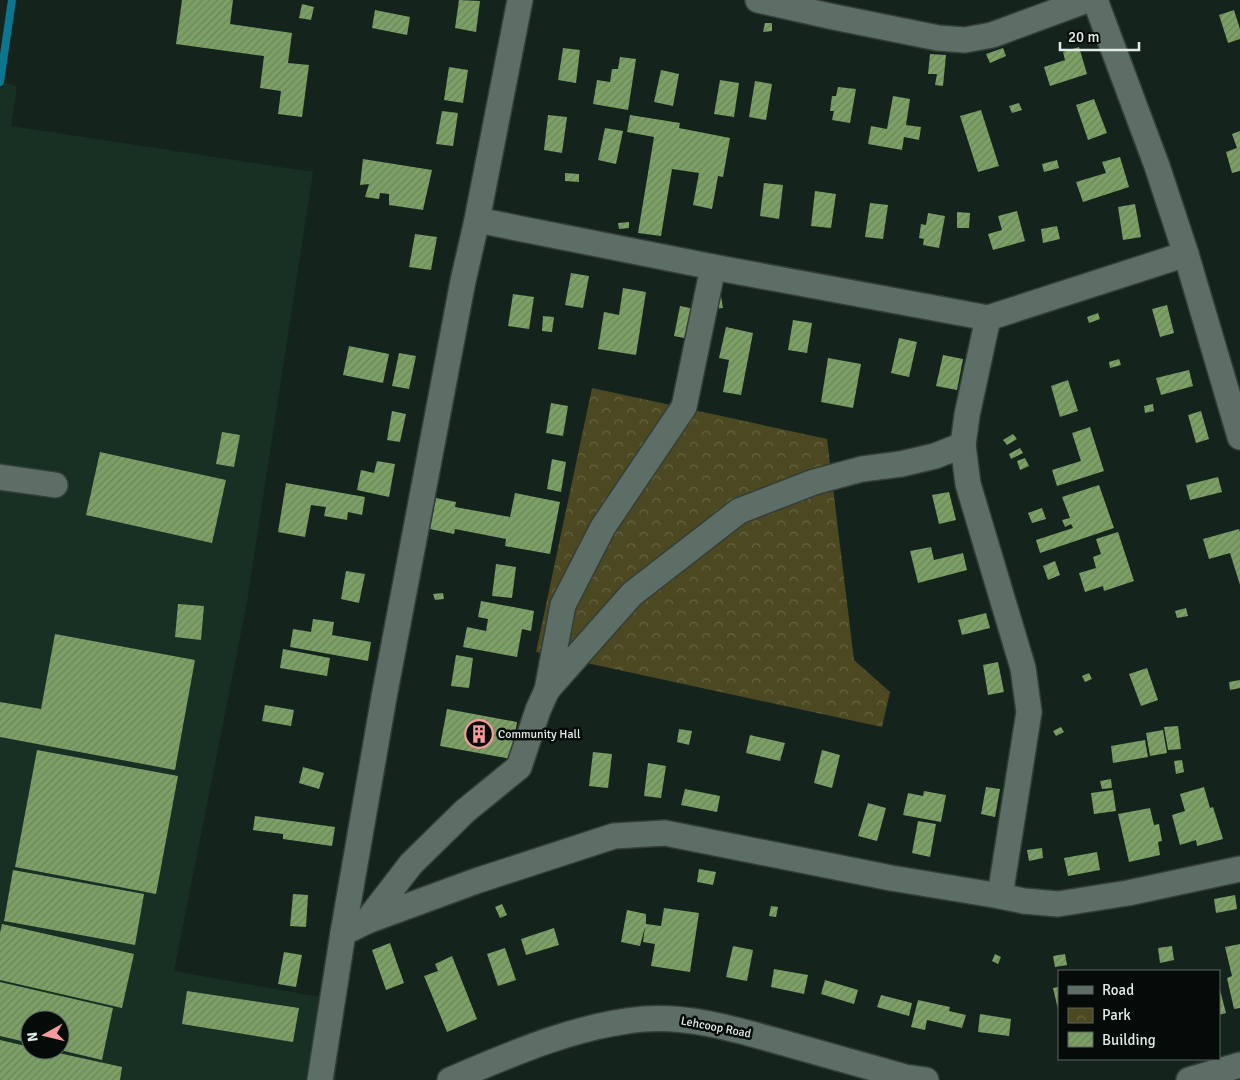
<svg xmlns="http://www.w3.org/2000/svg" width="1240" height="1080" font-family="Signika,sans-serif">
<defs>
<pattern id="park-crowns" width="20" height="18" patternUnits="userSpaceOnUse" patternTransform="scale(1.25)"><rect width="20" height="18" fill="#4c4922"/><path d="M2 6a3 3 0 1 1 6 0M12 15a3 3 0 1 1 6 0" fill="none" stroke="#666342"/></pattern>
<pattern id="building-hatch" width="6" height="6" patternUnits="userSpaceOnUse" patternTransform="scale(1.25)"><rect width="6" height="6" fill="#7ca065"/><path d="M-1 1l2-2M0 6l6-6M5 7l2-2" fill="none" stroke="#6b855b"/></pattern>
</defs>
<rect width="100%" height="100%" fill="#14241c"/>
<path fill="#182f24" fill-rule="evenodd" d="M0,82L17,86L11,126L313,172L247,602L174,971L342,1001L336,1080H0ZM30,1020H60V1050H30Z"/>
<path fill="url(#park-crowns)" d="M592,388L827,439L854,660L890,692L882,727L536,652Z"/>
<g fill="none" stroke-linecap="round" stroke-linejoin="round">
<path stroke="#0d758e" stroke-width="8" d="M0,82L12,0"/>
</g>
<g fill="url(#building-hatch)">
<path d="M182,0H233L230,24L292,33L288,63L309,65L302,117L278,114L281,91L260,88L264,56L176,44Z"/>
<path d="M459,0L480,1L476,32L455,28Z"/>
<path d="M302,4L314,7L311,20L299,18Z"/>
<path d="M375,10L410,17L407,35L372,28Z"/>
<path d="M1234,10L1240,29V39L1228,43L1219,15Z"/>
<path d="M765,23H772V31L763,32Z"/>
<path d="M1079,47L1087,74L1050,86L1044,67L1065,60L1063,52Z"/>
<path d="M563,48L580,50L576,83L558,80Z"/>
<path d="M1003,48L1006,56L990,63L986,54Z"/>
<path d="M930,54L946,55L943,86L935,85L937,74H928Z"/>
<path d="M620,57L636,59L628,110L593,104L597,80L610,82L612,69H618Z"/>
<path d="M449,67L468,70L463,103L444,100Z"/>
<path d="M661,70L679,74L673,106L654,102Z"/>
<path d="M720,80L739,83L734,117L714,114Z"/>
<path d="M755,81L772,84L766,120L749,117Z"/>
<path d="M838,87L856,89L850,123L832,120L834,111H830L832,96H836Z"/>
<path d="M893,96L910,99L906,125L921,127L919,140L904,137L902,150L868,144L871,126L887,129Z"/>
<path d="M1094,99L1107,133L1088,140L1076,105Z"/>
<path d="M1019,103L1022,110L1012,113L1009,106Z"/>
<path d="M981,110L999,166L978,172L960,116Z"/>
<path d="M442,111L458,113L453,146L436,144Z"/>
<path d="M548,115L567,117L562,153L544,150Z"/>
<path d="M630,115L680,123L679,128L730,138L723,177L718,176L712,209L693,205L699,173L672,169L661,236L638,233L654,137L627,132Z"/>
<path d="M605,128L623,131L616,164L598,160Z"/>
<path d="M1240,131V171L1232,173L1226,152L1237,148L1232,134Z"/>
<path d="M1120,157L1129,187L1083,202L1076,182L1106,173L1102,162Z"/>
<path d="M363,159L432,170L423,210L389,205V194L380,193L379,199L365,197L369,184L360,185Z"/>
<path d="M1057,160L1059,168L1044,172L1042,164Z"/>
<path d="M565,173L579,174V182L565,181Z"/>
<path d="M764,183L783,185L779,219L760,216Z"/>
<path d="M815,191L836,194L831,228L811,226Z"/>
<path d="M870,203L888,205L883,239L865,237Z"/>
<path d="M1135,204L1141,237L1123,240L1118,207Z"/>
<path d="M1017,211L1025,241L993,250L988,234L1002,230L998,216Z"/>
<path d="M957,212L970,213L969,228H957Z"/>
<path d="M928,213L945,216L939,248L923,245L924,239L919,238L921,224L926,225Z"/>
<path d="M629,222V228L619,229L618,223Z"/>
<path d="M1057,226L1060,239L1043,243L1041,229Z"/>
<path d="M415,234L437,237L431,270L409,267Z"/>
<path d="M571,273L589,276L583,308L565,305Z"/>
<path d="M623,288L646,292L636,355L598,349L604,312L619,315Z"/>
<path d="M513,294L534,297L529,329L508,326Z"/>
<path d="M721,296L723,308L713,309L711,297Z"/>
<path d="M1167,305L1174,333L1160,337L1152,309Z"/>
<path d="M680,306L695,309L689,339L674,336Z"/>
<path d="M1098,313L1100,319L1089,323L1087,317Z"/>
<path d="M543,316L554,317L552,332L542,331Z"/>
<path d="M793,320L812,323L807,353L788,350Z"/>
<path d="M726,327L753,333L741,395L723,392L729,360L719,358Z"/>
<path d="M899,338L917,342L909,377L891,373Z"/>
<path d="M349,346L389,354L383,383L343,375Z"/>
<path d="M399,353L416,356L409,389L392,386Z"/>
<path d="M943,355L963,359L957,390L936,386Z"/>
<path d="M828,358L861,364L853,408L821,402Z"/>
<path d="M1119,359L1121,365L1110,368L1109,362Z"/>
<path d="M1189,370L1193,386L1161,395L1156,378Z"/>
<path d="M1068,380L1078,411L1060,417L1051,386Z"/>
<path d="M551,403L568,406L563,436L546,433Z"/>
<path d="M1153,404L1154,411L1145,413L1144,406Z"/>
<path d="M392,411L406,414L400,442L387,440Z"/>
<path d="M1201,411L1209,439L1196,443L1188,415Z"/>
<path d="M1090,427L1104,471L1057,486L1052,470L1081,461L1072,433Z"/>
<path d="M222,432L240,435L234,467L216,464Z"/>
<path d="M1013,434L1017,439L1007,445L1003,440Z"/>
<path d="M1020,448L1023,453L1011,459L1009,454Z"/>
<path d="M100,452L226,480L212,543L86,515Z"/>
<path d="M1025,458L1029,466L1020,470L1017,461Z"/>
<path d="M552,459L566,462L561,492L547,489Z"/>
<path d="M377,461L395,464L389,497L357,490L361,470L374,473Z"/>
<path d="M1218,477L1222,492L1190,500L1186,485Z"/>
<path d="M286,483L365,497L362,515L348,512L347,520L324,516L326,507L311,505L305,537L278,532Z"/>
<path d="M1099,485L1114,528L1040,553L1036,540L1073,528L1071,524L1065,527L1062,520L1070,518L1062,497Z"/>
<path d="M949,492L956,520L939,524L932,495Z"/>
<path d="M515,493L560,502L550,554L505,546L506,539L455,529L454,534L430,529L436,498L456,502L455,507L510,517Z"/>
<path d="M1042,508L1046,519L1032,523L1028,513Z"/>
<path d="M1239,529L1240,532V585L1230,553L1209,559L1203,539Z"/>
<path d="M1118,532L1134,581L1104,591L1103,586L1085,592L1079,573L1096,568L1093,557L1101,554L1096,539Z"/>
<path d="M931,547L934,560L963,553L967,570L918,583L910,551Z"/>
<path d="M1055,561L1060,575L1048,580L1043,566Z"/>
<path d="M496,564L516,567L512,598L492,596Z"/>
<path d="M346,571L365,574L359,603L341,599Z"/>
<path d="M443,593L444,599L435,600L433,594Z"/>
<path d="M481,601L534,611L531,631L522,629L517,657L463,647L467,627L486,631L488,619L478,617Z"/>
<path d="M178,604L204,606L201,640L175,637Z"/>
<path d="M1186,608L1188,616L1177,618L1175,611Z"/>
<path d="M986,613L990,628L962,635L958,620Z"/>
<path d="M313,619L334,622L332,635L371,642L368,661L290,647L293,629L311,632Z"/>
<path d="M55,634L195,660L175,770L0,737V702L41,709Z"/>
<path d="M283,649L330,658L327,676L280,668Z"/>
<path d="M456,655L473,658L469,688L451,686Z"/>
<path d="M998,662L1004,692L988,695L983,665Z"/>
<path d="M1147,668L1158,700L1141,706L1129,674Z"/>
<path d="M1089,673L1092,679L1085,682L1082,676Z"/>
<path d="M1240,680V688L1230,690L1229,682Z"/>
<path d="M265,705L294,710L291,726L262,721Z"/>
<path d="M447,709L517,722L511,759L440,746Z"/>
<path d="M1178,726L1181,749L1168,750L1164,727Z"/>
<path d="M1061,727L1064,732L1056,736L1053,731Z"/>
<path d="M679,729L692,731L689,745L677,742Z"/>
<path d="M1163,730L1167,753L1150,756L1146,733Z"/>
<path d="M750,735L785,743L780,761L746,753Z"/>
<path d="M1145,740L1148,757L1113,763L1111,746Z"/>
<path d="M37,750L178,776L156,894L15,867Z"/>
<path d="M822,750L840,755L832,788L814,783Z"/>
<path d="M593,752L612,754L608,788L589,786Z"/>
<path d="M1182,760L1184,772L1176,774L1174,761Z"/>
<path d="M648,763L666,766L661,798L644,796Z"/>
<path d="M303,767L324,773L319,789L299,783Z"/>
<path d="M1111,779L1112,788L1102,789L1100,781Z"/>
<path d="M986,787L1000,789L995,817L981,814Z"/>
<path d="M1204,787L1210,808L1213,807L1223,839L1197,846L1196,840L1180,845L1172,815L1185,811L1180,794Z"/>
<path d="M685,789L720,796L717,812L681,805Z"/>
<path d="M1113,790L1116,811L1094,814L1091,793Z"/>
<path d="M924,791L946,795L941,822L903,815L908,793L923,796Z"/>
<path d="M868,803L886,808L877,841L858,836Z"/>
<path d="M1150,808L1154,825L1159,824L1162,841L1158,842L1160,855L1129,862L1118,814Z"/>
<path d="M255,816L335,827L332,846L283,839V834L253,830Z"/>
<path d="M918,821L936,824L930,857L912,853Z"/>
<path d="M1042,848L1043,858L1029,861L1027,850Z"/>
<path d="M1097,852L1100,870L1068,876L1064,858Z"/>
<path d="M699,869L716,872L713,885L697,882Z"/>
<path d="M13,870L144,894L135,945L4,921Z"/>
<path d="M293,894L308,895L306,927L290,926Z"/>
<path d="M1235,895L1237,909L1216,913L1214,899Z"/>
<path d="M502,904L507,915L500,918L495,907Z"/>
<path d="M771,906L778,907L776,917L769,916Z"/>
<path d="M664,908L699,913L690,972L651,966L655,944L643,942L645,927L640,946L621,942L627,910L646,914V924L661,926Z"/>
<path d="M2,924L134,954L122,1008L0,980V933Z"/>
<path d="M554,928L559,945L526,955L521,939Z"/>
<path d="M390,943L404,983L386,990L372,950Z"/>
<path d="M1240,944V1008L1234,1009L1227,978L1232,976L1225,947Z"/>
<path d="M733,946L753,950L747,981L726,977Z"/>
<path d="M1172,946L1174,960L1160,963L1158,948Z"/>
<path d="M505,948L516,980L498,986L487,954Z"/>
<path d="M284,952L302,955L296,987L278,984Z"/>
<path d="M995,954L1001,957L998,964L992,961Z"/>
<path d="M1065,954L1067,965L1055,967L1053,956Z"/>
<path d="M452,956L477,1019L447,1032L424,976L438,971L435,964Z"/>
<path d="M774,969L808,975L804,994L771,987Z"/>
<path d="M825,980L858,990L854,1004L821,994Z"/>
<path d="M0,982L113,1008L102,1060L60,1050V1020H30V1043L0,1036Z"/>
<path d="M1219,986L1226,1013L1219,1015Z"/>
<path d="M1059,987V1009H1058L1053,988Z"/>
<path d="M187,991L299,1008L293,1042L182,1024Z"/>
<path d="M881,995L912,1003L909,1016L877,1007Z"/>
<path d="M918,1000L950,1007L949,1011L966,1015L962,1028L927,1020L925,1030L911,1027Z"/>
<path d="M980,1014L1011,1019L1009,1036L978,1032Z"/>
<path d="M0,1040L30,1047V1050H45L122,1067L120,1080H0Z"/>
</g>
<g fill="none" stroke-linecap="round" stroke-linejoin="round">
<defs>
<g id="minor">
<path d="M758,0L834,17L938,38L965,40L992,35L1087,0"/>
<path d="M1095,0L1157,166L1186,254L1240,437"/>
<path d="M477,220L713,267L988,318L1186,254"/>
<path d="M988,318L967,415L963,445L968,484L1023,668L1029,712L1000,896"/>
<path d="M0,477L55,485"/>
<path d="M547,690L632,594L739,511L814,482L862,469L901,464L935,456L963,445"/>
<path d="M367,921L411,864L465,811L519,767L538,710L547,690L563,605L603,527L684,407L713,267"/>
<path d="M343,933L367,921L476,881L614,836L665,833L891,878L1000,896L1024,901L1058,904L1128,893L1240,869"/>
<path d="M320,1080L343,933L384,697L463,281L477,220L520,0"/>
<path d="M450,1080C511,1054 576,1025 644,1019C690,1016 734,1029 777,1041C820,1053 862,1065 905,1077L926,1080"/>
<path d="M1189,1080L1240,1065"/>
</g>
</defs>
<use href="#minor" stroke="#333e38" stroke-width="28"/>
<use href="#minor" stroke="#5c6e65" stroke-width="25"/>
</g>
<defs>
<symbol id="building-ring" viewBox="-11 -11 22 22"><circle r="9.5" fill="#050b08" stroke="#f59b9d" stroke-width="1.5"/><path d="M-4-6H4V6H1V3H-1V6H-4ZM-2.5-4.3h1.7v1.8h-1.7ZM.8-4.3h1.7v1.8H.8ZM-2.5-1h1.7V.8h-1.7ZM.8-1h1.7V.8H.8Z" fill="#f59b9d"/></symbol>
</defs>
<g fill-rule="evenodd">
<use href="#building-ring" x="463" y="718" width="32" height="32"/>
</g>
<g text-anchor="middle" stroke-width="5" stroke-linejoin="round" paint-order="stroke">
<g font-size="12" fill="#e2ece7" stroke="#050b08" text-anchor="start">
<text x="498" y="738">Community Hall</text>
</g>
<g font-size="12" fill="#e2ece7" stroke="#050b08">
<text transform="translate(716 1027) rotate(11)" y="4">Lehcoop Road</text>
</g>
</g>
<rect x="1058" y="970" width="162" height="90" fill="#050b08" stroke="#5d6561"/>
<rect x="1068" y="986" width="25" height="8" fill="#5c6e65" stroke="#5d6561"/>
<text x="1102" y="995" font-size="15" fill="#e2ece7">Road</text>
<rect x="1068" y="1008" width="25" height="15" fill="url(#park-crowns)" stroke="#5d6561"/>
<text x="1102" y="1020" font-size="15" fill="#e2ece7">Park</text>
<rect x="1068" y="1032" width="25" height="15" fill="url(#building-hatch)" stroke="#5d6561"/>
<text x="1102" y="1045" font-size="15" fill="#e2ece7">Building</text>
<g transform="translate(45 1035) rotate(262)"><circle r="24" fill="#050b08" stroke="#5d6561"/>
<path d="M0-4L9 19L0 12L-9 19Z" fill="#f59b9d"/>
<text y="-8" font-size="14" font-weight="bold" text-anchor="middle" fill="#e2ece7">N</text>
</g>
<path d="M1060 42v8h79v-8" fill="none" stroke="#e2ece7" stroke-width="2.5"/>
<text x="1068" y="42" font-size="15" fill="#e2ece7" stroke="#050b08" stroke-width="4" paint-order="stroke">20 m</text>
</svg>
